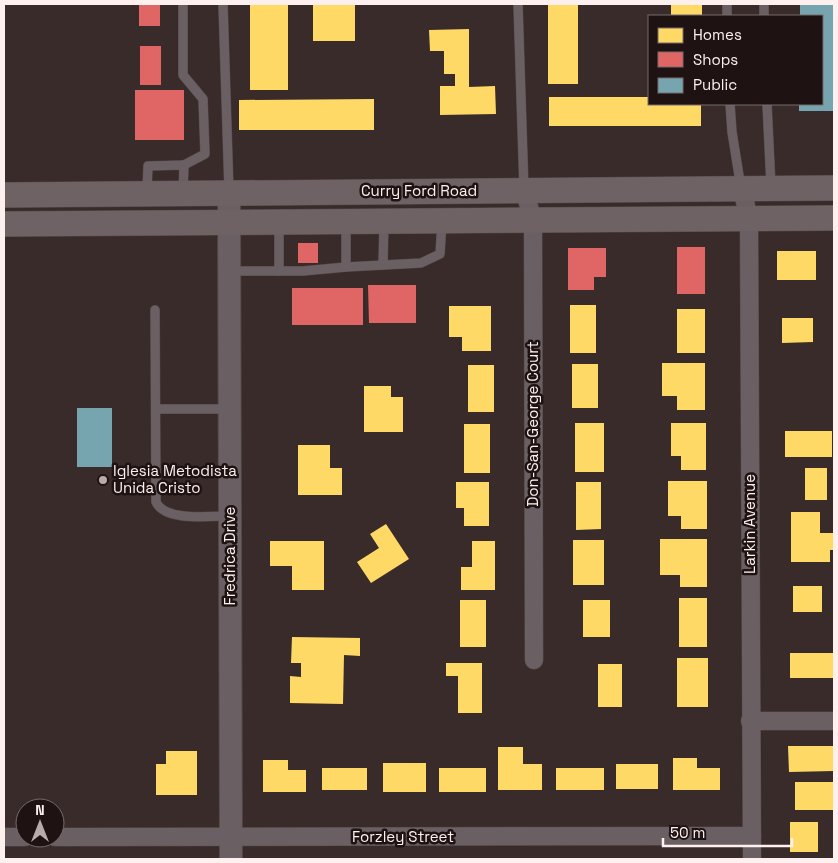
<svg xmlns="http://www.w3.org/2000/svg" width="838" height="863" font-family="'Space Grotesk',sans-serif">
<rect width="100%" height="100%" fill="#3a2b2b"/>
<g fill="#ffd966">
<rect x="250" y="4" width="38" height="86"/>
<rect x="313" y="4" width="42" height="37"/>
<rect x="548" y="4" width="30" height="80"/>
<rect x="671" y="4" width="31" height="12"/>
<path d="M469,29V87L495,86L496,114L440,115V86H455V74H444V51H430L429,30Z"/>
<path d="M549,97H649V104H701V126H549Z"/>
<path d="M374,99V130H239V100Z"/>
<rect x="777" y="251" width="39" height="29"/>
<rect x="570" y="305" width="26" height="48"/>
<path d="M449,306H491V351H462V337H449Z"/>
<rect x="677" y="309" width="28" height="44"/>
<path d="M782,318H813V342L782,343Z"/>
<path d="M662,363H705V410H677V396H662Z"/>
<rect x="572" y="364" width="26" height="44"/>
<rect x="468" y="365" width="26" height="47"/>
<path d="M364,386H391V397H403V432H364Z"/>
<rect x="575" y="423" width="29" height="49"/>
<path d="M671,423H706V470H681V456H671Z"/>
<rect x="464" y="424" width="26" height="49"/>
<rect x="785" y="431" width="47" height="26"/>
<path d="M298,445H330V468H342V495H298Z"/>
<rect x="805" y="468" width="22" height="32"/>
<path d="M668,481H707V529H681V516H668Z"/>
<path d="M456,482H489V526H464V508H456Z"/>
<path d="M576,482H601V529L576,530Z"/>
<path d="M791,512H820V533H834V550H830V562H791Z"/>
<path d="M386,524L409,559L371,583L357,562L379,548L370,534Z"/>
<path d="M660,539H707V587H680V575H660Z"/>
<rect x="573" y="540" width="31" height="45"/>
<path d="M270,541H324V590H292V566H270Z"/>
<path d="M472,541H495V590H461V567H472Z"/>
<rect x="793" y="586" width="29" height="26"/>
<rect x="679" y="598" width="28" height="49"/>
<rect x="460" y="600" width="26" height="47"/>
<rect x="583" y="600" width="27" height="37"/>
<path d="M292,637L360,638V656L344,655L343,704L290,703V676L301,677V663H291Z"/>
<rect x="790" y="653" width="44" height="25"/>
<rect x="677" y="658" width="31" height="49"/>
<path d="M446,663H482V713H458V676H446Z"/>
<rect x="598" y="664" width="24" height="43"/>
<path d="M788,746H834V771L789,772Z"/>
<path d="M498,747H523V764H542V790H498Z"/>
<path d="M166,751H197V795H156V764H166Z"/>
<path d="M673,758H697V768H720V790H673Z"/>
<path d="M263,760H288V770H306V792H263Z"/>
<rect x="383" y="763" width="43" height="29"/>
<rect x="616" y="764" width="42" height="25"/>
<rect x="322" y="768" width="45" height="22"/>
<rect x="439" y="768" width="47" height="24"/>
<rect x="556" y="768" width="48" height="22"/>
<rect x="795" y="782" width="38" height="28"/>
<rect x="790" y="822" width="28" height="30"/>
</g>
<g fill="#e06666">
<rect x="139" y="4" width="21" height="22"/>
<rect x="140" y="46" width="21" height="39"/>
<rect x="135" y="90" width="49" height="50"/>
<rect x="298" y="243" width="20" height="20"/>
<rect x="677" y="247" width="28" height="47"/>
<path d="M568,248H606V277H594V290H568Z"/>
<path d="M368,285H416V323H369Z"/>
<rect x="292" y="288" width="71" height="37"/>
</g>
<g fill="#76a5af">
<path d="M800,4H834V111H799V104H822V16H800Z"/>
<rect x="77" y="408" width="35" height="59"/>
</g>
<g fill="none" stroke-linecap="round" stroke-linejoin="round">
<defs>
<g id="service">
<path d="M183,4V75L203,99L205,154L184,165"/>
<path d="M223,4L229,191"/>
<path d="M518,4L524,190"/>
<path d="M727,16V4"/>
<path d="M764,16V4"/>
<path d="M730,104L732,132L741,188"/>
<path d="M767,104L771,186"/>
<path d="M147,192L148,166L184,165L183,193"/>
<path d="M383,265L384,222"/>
<path d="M346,267L421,263L440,254L442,222"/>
<path d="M229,271H303L346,267V222"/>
<path d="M279,271V222"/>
<path d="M155,310L156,502C165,522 211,516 230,516"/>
<path d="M156,409H229"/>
</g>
<g id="minor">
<path d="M742,189L749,219L752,859"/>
<path d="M524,190L533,220L534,660"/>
<path d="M750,721H834"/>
<path d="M4,837H25"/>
<path d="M55,837L752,836"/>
</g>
<path id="tertiary" d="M229,193L231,859"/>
<g id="secondary">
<path d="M4,195L834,188"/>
<path d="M4,224L834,218"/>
</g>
</defs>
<use href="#service" stroke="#544848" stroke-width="10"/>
<use href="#minor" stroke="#544848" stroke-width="19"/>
<use href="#tertiary" stroke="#544848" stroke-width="24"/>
<use href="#secondary" stroke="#544848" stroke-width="26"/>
<use href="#service" stroke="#6a6063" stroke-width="9"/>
<use href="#minor" stroke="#6a6063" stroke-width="18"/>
<use href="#tertiary" stroke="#6a6063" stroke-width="22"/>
<use href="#secondary" stroke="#6e6265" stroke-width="25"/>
</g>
<circle fill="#b9abaa" stroke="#1e1212" stroke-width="2" cx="103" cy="480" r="5"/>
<g text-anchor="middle" stroke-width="5" stroke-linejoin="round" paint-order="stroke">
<g font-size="15" fill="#fef0ef" stroke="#1e1212">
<text x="419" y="196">Curry Ford Road</text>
<text transform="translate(533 424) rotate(-90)" y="5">Don-San-George Court</text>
<text transform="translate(750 524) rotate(-90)" y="5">Larkin Avenue</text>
<text transform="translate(230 556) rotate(-90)" y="5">Fredrica Drive</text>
<text x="403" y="842">Forzley Street</text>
</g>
<g font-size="15" fill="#fef0ef" stroke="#1e1212" text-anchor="start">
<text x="113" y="476">Iglesia Metodista<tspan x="113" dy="17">Unida Cristo</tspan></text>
</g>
</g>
<rect width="838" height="863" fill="none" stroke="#fef0ef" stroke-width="10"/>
<rect x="648" y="15" width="175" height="90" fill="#1e1212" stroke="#786b6a"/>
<rect x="658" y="28" width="25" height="15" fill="#ffd966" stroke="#786b6a"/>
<text x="693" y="40" font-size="15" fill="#fef0ef">Homes</text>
<rect x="658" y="52" width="25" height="15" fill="#e06666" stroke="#786b6a"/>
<text x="693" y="65" font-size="15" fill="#fef0ef">Shops</text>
<rect x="658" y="78" width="25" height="15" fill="#76a5af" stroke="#786b6a"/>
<text x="693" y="90" font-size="15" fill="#fef0ef">Public</text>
<g transform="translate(40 823)"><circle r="24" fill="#1e1212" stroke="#786b6a"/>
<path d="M0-4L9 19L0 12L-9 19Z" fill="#b9abaa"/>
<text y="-8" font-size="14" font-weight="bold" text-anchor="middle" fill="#fef0ef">N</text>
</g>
<path d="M663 838v8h129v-8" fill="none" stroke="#fef0ef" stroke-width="2.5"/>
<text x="670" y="838" font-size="15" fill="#fef0ef" stroke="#1e1212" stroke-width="4" paint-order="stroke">50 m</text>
</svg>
